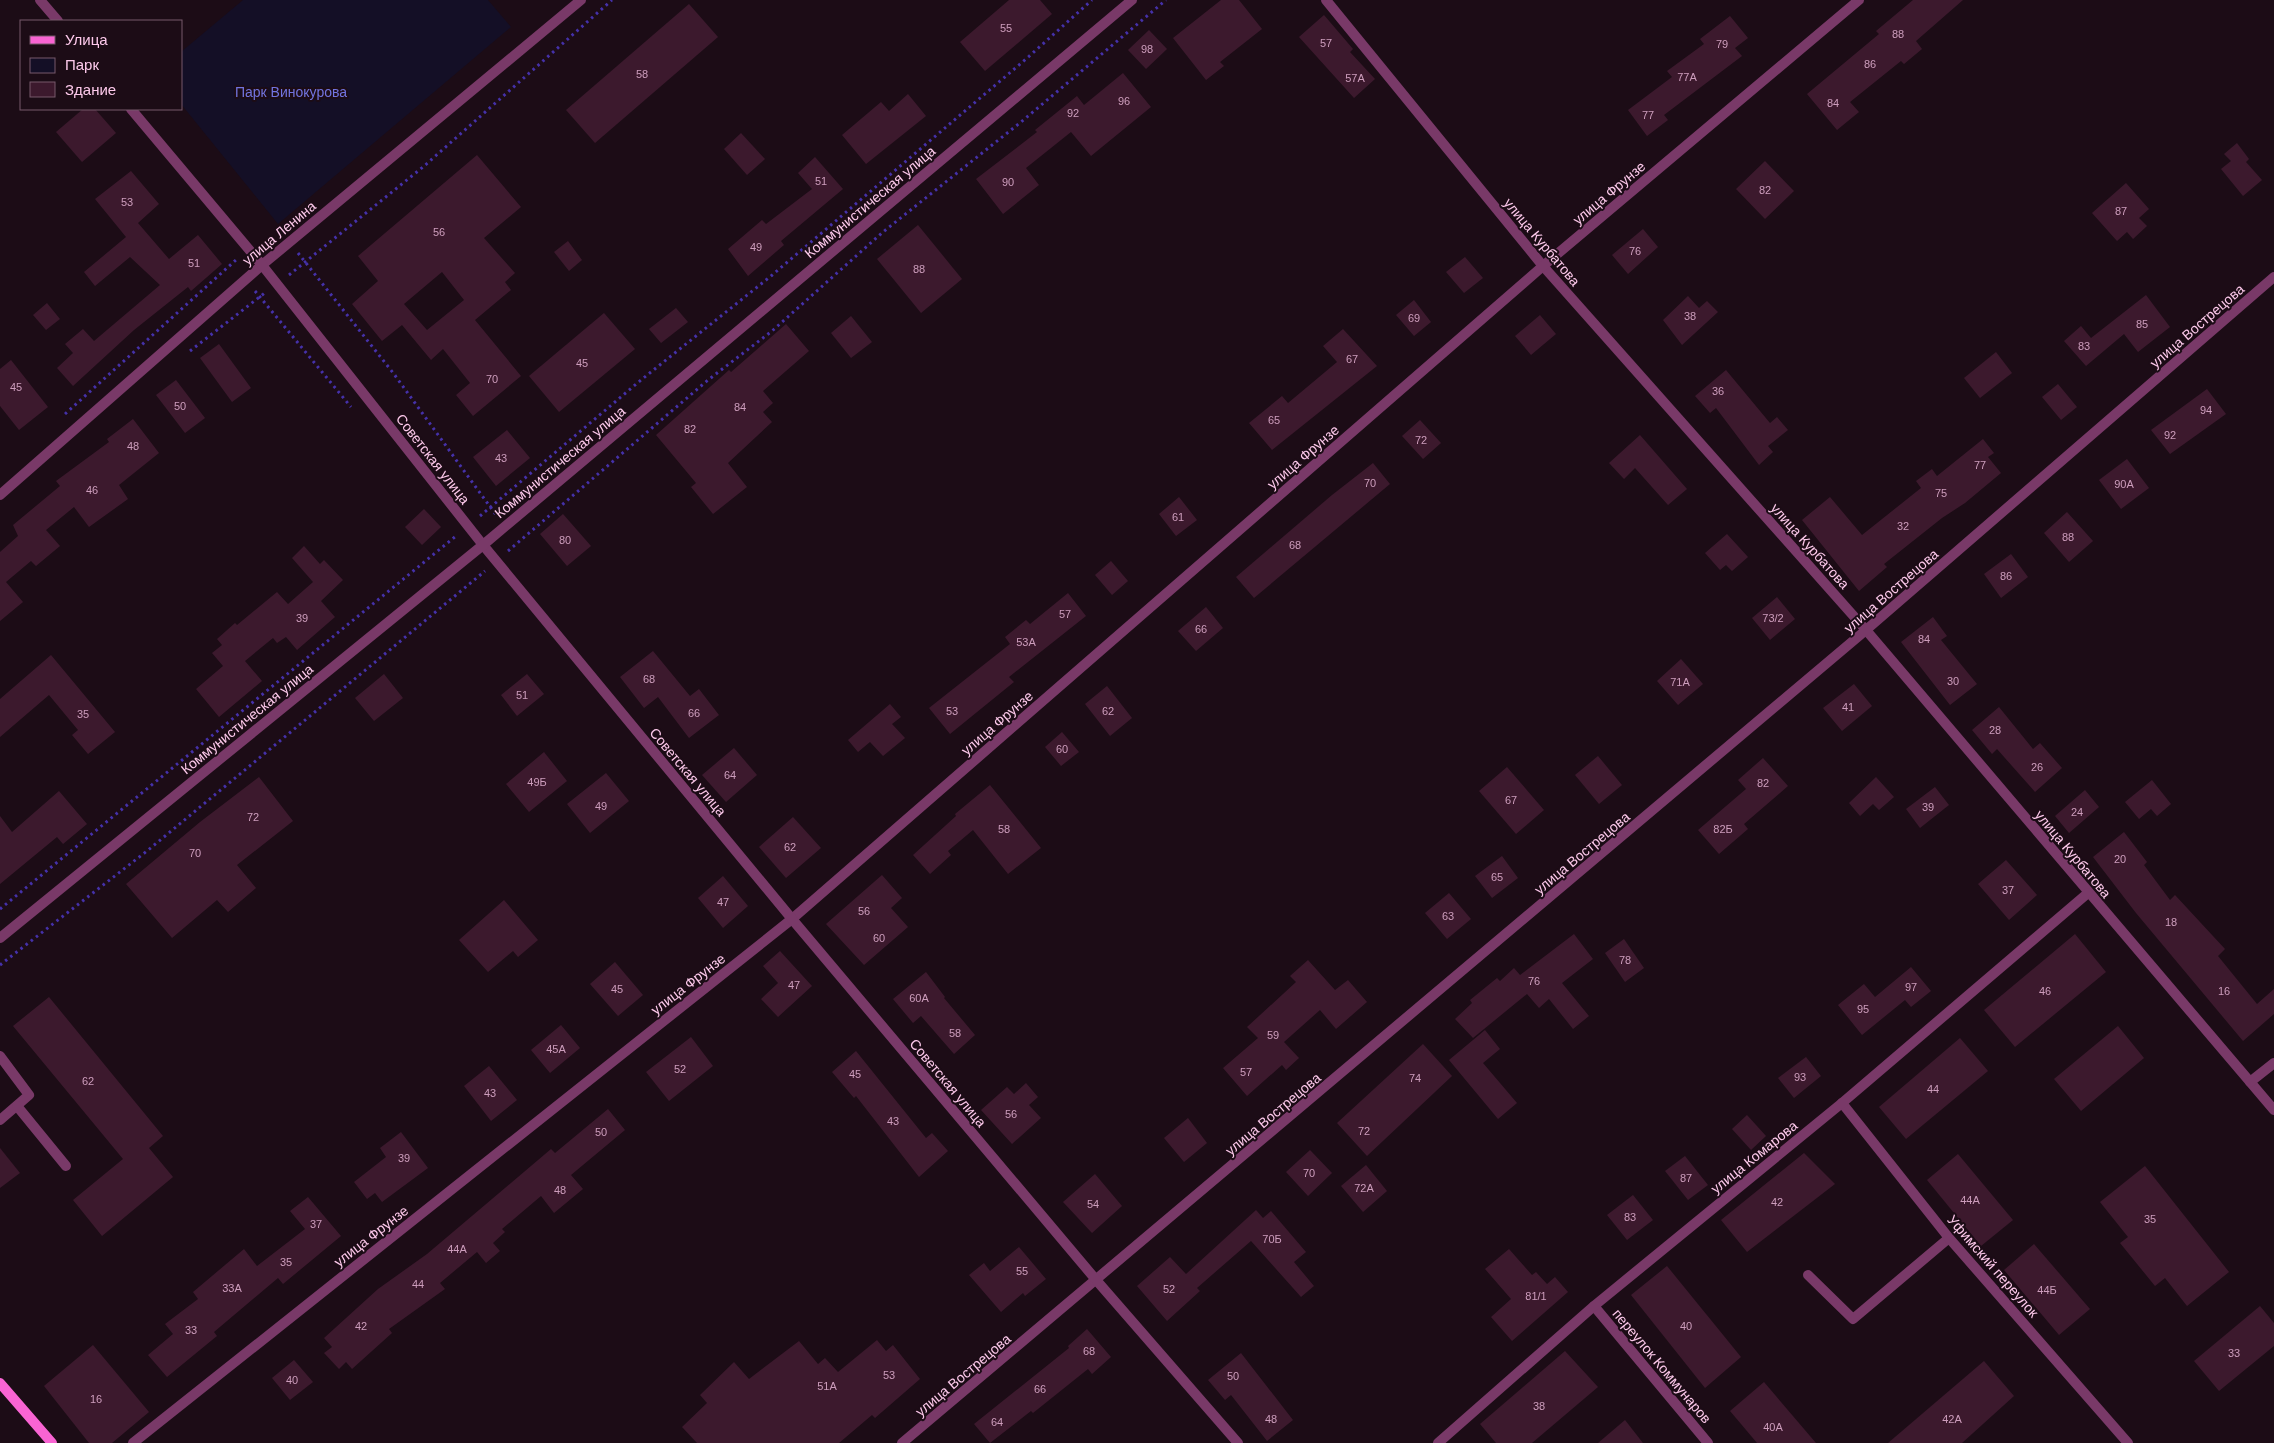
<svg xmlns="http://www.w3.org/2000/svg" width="2274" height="1443" font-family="Helvetica,sans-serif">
<rect width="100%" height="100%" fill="#1c0c16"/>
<path fill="#140f26" d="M243,0H488L511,27L278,224L181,104V52Z"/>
<g fill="#3c192d" fill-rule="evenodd">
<path d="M1009,0H1040L1052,14L985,71L960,42Z"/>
<path d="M1221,0H1239L1262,29L1220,62L1224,66L1206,80L1173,38Z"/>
<path d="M1913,0H1963L1916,41L1922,49L1904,64L1901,61L1850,102L1859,112L1837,130L1807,94L1879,34L1876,31Z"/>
<path d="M689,4L718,37L595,143L566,110Z"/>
<path d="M1324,15L1353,49L1350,52L1375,79L1354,98L1299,37Z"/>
<path d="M1730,16L1748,38L1735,48L1742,56L1664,115L1668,120L1647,136L1628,110L1672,77L1667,71L1704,44L1700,39Z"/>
<path d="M1149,30L1167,49L1146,69L1128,50Z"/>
<path d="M1123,73L1151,107L1091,156L1071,132L1026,168L1039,185L1003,214L976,179L1037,132L1035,130L1077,96L1084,105Z"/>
<path d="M908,94L926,116L866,164L842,135L881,102L889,111Z"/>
<path d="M83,109H95L116,133L82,162L56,132Z"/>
<path d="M741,133L765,159L747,175L724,149Z"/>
<path d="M2237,143L2249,159L2246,162L2262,180L2243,196L2221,169L2231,161L2224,154Z"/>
<path d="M477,155L521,207L484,238L515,273L505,282L511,290L475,320L521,376L473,416L456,395L470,383L443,349L431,360L402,325L382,341L352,304L378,281L358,256ZM442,272L464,300L427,330L404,304Z"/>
<path d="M815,157L843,189L781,241L784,245L748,276L728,249L762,220L766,224L812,189L798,173Z"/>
<path d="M1765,161L1794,191L1765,219L1736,189Z"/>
<path d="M131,171L159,204L138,223L169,259L198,235L222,264L191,291L188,287L134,330L73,386L57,368L73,353L65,344L83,329L94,341L160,285L130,257L95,286L84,272L126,237L95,199Z"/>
<path d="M2126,183L2149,209L2139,218L2147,226L2133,239L2127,232L2117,241L2092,213Z"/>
<path d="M918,225L962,279L921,313L877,259Z"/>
<path d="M1643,229L1658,247L1628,274L1612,255Z"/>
<path d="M568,241L582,260L569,271L554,252Z"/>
<path d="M1465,257L1483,278L1464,293L1446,272Z"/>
<path d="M2146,295L2170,327L2138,352L2124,334L2086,366L2064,341L2081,326L2091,338Z"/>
<path d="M1688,296L1699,308L1707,301L1718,312L1682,345L1663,320Z"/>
<path d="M1414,300L1431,322L1414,336L1396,315Z"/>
<path d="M47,303L60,319L46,330L33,315Z"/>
<path d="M676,308L688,322L661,343L649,329Z"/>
<path d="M604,313L635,349L559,412L529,376Z"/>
<path d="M1540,315L1556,334L1531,355L1515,336Z"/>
<path d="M851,316L872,342L851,358L831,333Z"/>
<path d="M786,324L809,351L763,391L773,403L763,412L772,422L728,463L747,487L713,514L691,487L696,483L656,435L729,370L731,372Z"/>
<path d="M1343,329L1377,366L1272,450L1249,423L1282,396L1288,403L1337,362L1323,346Z"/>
<path d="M219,344L251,388L232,402L200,358Z"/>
<path d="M1996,352L2012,373L1980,398L1964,378Z"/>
<path d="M11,360L48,407L19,430L0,406V369Z"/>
<path d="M1726,370L1770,423L1777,417L1788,430L1768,446L1773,452L1759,465L1716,408L1710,413L1695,396Z"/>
<path d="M176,380L205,418L185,433L156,395Z"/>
<path d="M2058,384L2077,407L2061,420L2042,397Z"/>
<path d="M2207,389L2226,414L2170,454L2151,430Z"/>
<path d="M133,419L159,453L119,485L128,499L89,527L74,507L46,530L60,546L36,566L31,561L6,582L23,602L0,621V552L18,536L13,525L60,486L56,481L109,442L107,439Z"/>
<path d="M1420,420L1441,443L1423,459L1402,436Z"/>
<path d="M507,430L530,458L496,486L473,457Z"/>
<path d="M1640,435L1687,489L1668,505L1635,468L1624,479L1609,463Z"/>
<path d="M1983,439L1994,453L1988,457L2001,473L1965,503L1942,518L1884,564L1887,567L1859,591L1802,520L1830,497L1862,535L1921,488L1916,481L1932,469L1937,476Z"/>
<path d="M2127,459L2149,488L2121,509L2099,480Z"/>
<path d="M1373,463L1390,484L1254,598L1236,577L1332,495Z"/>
<path d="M1179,497L1197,520L1176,536L1159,514Z"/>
<path d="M424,509L441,527L422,545L405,527Z"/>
<path d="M2067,512L2093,541L2069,562L2044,533Z"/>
<path d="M563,514L591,546L567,566L540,534Z"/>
<path d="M1727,534L1748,557L1732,571L1726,565L1720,570L1705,553Z"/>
<path d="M304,546L320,564L324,560L343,580L321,601L335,617L297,650L286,637L277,643L273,638L245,661L262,681L219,717L196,689L223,666L212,653L222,645L217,639L235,623L237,625L277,592L288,604L313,582L292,558Z"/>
<path d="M2011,554L2028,577L2001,598L1984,574Z"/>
<path d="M1111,561L1128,581L1112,595L1095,575Z"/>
<path d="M1068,593L1086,616L1009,677L1014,682L950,734L929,708L1010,644L1005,637L1026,620L1030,624Z"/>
<path d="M1777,597L1795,619L1770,640L1752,618Z"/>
<path d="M1206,607L1223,628L1196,651L1178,631Z"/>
<path d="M1933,617L1947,636L1941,640L1977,684L1950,705L1901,642Z"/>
<path d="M653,651L690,696L699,689L719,715L689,738L658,697L644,708L620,677Z"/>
<path d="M51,655L115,732L88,754L72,735L78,730L49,695L0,737V699Z"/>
<path d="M1681,659L1703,684L1678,705L1657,681Z"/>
<path d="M384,674L403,698L374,721L355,698Z"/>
<path d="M527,674L544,694L517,716L501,695Z"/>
<path d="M1854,684L1872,706L1842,731L1823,708Z"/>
<path d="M1107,686L1132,718L1110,736L1085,704Z"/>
<path d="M890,704L901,717L892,724L905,738L883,756L870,742L858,752L848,740Z"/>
<path d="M1999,707L2033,749L2040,743L2062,768L2035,792L1997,749L1992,754L1972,730Z"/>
<path d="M1062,732L1079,752L1061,766L1045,747Z"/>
<path d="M734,748L757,775L726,802L702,775Z"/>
<path d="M544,752L567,781L529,812L506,784Z"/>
<path d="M1598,756L1622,785L1599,804L1575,775Z"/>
<path d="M1763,758L1788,786L1744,824L1748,829L1719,854L1698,830L1746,789L1738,780Z"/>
<path d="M1507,767L1544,810L1516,834L1479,791Z"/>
<path d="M606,773L629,801L590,833L567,804Z"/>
<path d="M259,777L293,821L237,865L256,888L228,912L217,900L172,938L126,884L200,822Z"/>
<path d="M1876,777L1894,797L1879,810L1873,804L1860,816L1849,803Z"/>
<path d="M2152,780L2171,804L2157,816L2151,809L2139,819L2125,802Z"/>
<path d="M990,785L1041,848L1008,874L973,830L948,851L951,855L930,874L913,855L956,816L955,814Z"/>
<path d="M1935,787L1949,805L1920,828L1906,809Z"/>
<path d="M2085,790L2099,807L2069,833L2055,816Z"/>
<path d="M59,791L87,824L63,844L57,837L0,884V816L12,832Z"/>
<path d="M793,817L821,848L786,878L759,847Z"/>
<path d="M2124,832L2147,862L2144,865L2170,900L2175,895L2225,949L2218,956L2257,1004L2274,989V1014L2243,1041L2136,913L2093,857Z"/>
<path d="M1502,856L1518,878L1492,898L1475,876Z"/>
<path d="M2006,860L2037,895L2009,920L1978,884Z"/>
<path d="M882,875L902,898L891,908L908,927L864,965L826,924Z"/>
<path d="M723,876L748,906L723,928L698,898Z"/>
<path d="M1449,893L1471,919L1447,939L1425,913Z"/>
<path d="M504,900L538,940L518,957L513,951L488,972L459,940Z"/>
<path d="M1574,934L1593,959L1562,983L1589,1016L1573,1029L1549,999L1539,1008L1527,994L1473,1038L1455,1019L1472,1003L1470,1000L1497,978L1500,981L1514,968L1520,975Z"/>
<path d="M2075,934L2106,972L2015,1047L1984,1010Z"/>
<path d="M1624,939L1644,968L1625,982L1605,953Z"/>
<path d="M780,951L812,986L778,1017L761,999L778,983L763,966Z"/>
<path d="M1308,960L1335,990L1348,980L1367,1002L1336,1029L1320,1010L1284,1042L1299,1058L1286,1070L1282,1065L1247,1096L1223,1068L1258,1038L1247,1027L1296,982L1290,976Z"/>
<path d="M615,962L643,995L618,1016L590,984Z"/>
<path d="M1911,967L1931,991L1911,1007L1905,1000L1862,1035L1838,1005L1864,984L1875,997Z"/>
<path d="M926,972L945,997L944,998L975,1035L954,1054L921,1016L913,1023L893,999Z"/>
<path d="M49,997L163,1136L149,1148L173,1177L102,1236L73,1200L123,1159L13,1026Z"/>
<path d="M561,1025L580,1048L550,1073L531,1050Z"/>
<path d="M2118,1026L2144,1058L2081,1111L2054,1079Z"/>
<path d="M1485,1030L1500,1049L1483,1063L1517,1103L1498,1119L1449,1060Z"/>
<path d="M691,1037L713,1066L669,1101L646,1072Z"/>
<path d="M1960,1038L1988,1071L1906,1139L1879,1107Z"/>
<path d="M1423,1044L1452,1076L1367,1156L1337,1123Z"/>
<path d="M856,1051L926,1138L932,1133L948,1151L919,1177L856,1096L854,1098L832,1072Z"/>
<path d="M1806,1057L1821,1076L1794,1098L1778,1078Z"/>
<path d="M489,1066L517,1100L491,1121L464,1086Z"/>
<path d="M1026,1083L1038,1097L1029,1105L1041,1118L1012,1144L981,1110L1007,1087L1014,1094Z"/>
<path d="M608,1109L625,1130L571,1175L583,1189L554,1213L541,1196L502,1229L505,1232L493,1243L500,1251L486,1263L477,1252L440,1283L445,1289L389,1329L392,1333L352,1369L346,1362L339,1369L324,1353L332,1347L324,1338L378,1289L427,1254L551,1149L555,1153Z"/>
<path d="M1747,1115L1766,1136L1751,1150L1732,1129Z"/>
<path d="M1188,1118L1207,1143L1184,1162L1164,1138Z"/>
<path d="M401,1132L428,1168L382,1202L375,1193L367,1199L354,1182L386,1157L380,1148Z"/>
<path d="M0,1148L20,1173L0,1188Z"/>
<path d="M1310,1150L1332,1173L1308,1196L1286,1172Z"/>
<path d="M1804,1153L1835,1184L1747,1252L1721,1220Z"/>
<path d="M1958,1154L2013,1220L1981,1246L1927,1180Z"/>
<path d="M1685,1156L1708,1185L1688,1200L1665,1171Z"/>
<path d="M1366,1165L1387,1191L1363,1212L1341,1186Z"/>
<path d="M2145,1166L2229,1272L2187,1306L2165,1278L2155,1286L2120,1243L2128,1237L2100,1202Z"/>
<path d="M1095,1174L1122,1206L1092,1233L1063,1202Z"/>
<path d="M1633,1195L1653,1220L1627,1240L1607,1215Z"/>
<path d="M308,1197L341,1236L283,1284L278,1278L214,1332L217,1336L167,1377L148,1355L173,1334L165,1324L198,1299L193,1292L244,1249L257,1266L305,1229L290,1211Z"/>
<path d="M1256,1210L1263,1218L1271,1211L1306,1252L1294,1262L1314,1286L1301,1297L1251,1241L1197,1288L1200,1291L1167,1321L1137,1286L1170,1257L1186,1274Z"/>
<path d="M2034,1244L2090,1309L2059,1335L2004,1270Z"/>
<path d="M1019,1247L1046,1279L1025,1296L1023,1293L1001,1312L969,1275L984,1263L990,1271Z"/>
<path d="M1509,1249L1532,1275L1536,1272L1547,1284L1555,1277L1568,1292L1512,1341L1491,1317L1511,1299L1485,1269Z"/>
<path d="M1667,1266L1741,1357L1705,1388L1631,1295Z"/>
<path d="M2260,1306L2274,1323V1346L2219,1391L2194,1361Z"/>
<path d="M1087,1329L1111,1357L1092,1374L1088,1369L1033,1413L1031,1411L990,1443L974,1424L1069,1348L1068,1346Z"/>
<path d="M877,1340L886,1351L893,1345L920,1379L875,1418L872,1415L839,1443H697L682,1427L707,1403L700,1395L734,1362L749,1379L799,1341L818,1364L825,1358L838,1372Z"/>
<path d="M93,1345L149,1412L112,1443H89L44,1386Z"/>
<path d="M1565,1351L1598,1387L1532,1443H1496L1480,1424Z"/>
<path d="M1241,1353L1293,1420L1267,1441L1231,1395L1225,1400L1208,1380Z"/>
<path d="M294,1360L313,1382L290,1400L272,1378Z"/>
<path d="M1984,1361L2014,1396L1962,1443H1888Z"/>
<path d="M1764,1382L1816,1443H1757L1730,1411Z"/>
<path d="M1625,1420L1643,1443H1598Z"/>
</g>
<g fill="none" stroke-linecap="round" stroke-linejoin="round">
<g stroke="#4531a9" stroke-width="3" stroke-dasharray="2.5 4" stroke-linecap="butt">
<path d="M298,253L394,374L496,515"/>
<path d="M289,275L423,167L612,0"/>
<path d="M255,291L351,407"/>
<path d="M190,351L266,292"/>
<path d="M65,414L237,259"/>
<path d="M480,516L641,380L771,276L1026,59L1092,0"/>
<path d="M508,551L708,380L772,331L883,232L1021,122L1166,0"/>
<path d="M0,909L456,536"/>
<path d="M0,965L147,851L485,571"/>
</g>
<g stroke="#793968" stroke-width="10">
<path d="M0,1056L29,1095L0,1120"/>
<path d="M17,1106L66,1166"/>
<path d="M1808,1275L1853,1319L1949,1238"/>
</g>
<g stroke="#793968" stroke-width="10">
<path d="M1326,0L1543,266L1866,630L2274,1110"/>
<path d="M0,495L262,265L581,0"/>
<path d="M2250,1082L2274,1063"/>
<path d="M1842,1103L1949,1238L2128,1443"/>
<path d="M1594,1306L1708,1443"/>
<path d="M133,1443L792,919L1543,266L1859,0"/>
<path d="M902,1443L1866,630L2274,277"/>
<path d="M1438,1443L1594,1306L1842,1103L2088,893"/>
</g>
<g stroke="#793968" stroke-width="10">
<path d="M40,0L58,21"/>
<path d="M131,109L262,265L483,545L792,919L1097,1281L1238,1443"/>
<path d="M0,938L483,545L1132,0"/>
</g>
<path stroke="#f964d3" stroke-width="10" d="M0,1383L52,1443"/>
</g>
<g text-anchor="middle" stroke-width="4" stroke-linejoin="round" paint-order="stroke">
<g font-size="11" fill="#cd9dbc">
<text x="1006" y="32">55</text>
<text x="1898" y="38">88</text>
<text x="1326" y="47">57</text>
<text x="1722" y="48">79</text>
<text x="1147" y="53">98</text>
<text x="1870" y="68">86</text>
<text x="642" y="78">58</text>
<text x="1687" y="81">77А</text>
<text x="1355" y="82">57А</text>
<text x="1124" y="105">96</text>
<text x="1833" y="107">84</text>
<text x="1073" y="117">92</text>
<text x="1648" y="119">77</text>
<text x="821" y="185">51</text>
<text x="1008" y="186">90</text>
<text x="1765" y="194">82</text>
<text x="127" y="206">53</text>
<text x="2121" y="215">87</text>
<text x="439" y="236">56</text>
<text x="756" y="251">49</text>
<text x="1635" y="255">76</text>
<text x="194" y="267">51</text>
<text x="919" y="273">88</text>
<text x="1690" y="320">38</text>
<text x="1414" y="322">69</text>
<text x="2142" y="328">85</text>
<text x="2084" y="350">83</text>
<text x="1352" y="363">67</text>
<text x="582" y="367">45</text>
<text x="492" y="383">70</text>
<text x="16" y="391">45</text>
<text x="1718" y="395">36</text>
<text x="180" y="410">50</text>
<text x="740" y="411">84</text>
<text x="2206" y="414">94</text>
<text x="1274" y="424">65</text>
<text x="690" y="433">82</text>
<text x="2170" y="439">92</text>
<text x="1421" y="444">72</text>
<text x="133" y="450">48</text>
<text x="501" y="462">43</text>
<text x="1980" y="469">77</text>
<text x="1370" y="487">70</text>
<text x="2124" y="488">90А</text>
<text x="92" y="494">46</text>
<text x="1941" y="497">75</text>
<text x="1178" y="521">61</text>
<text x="1903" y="530">32</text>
<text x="2068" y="541">88</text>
<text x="565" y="544">80</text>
<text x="1295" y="549">68</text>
<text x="2006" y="580">86</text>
<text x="1065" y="618">57</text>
<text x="302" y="622">39</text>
<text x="1773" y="622">73/2</text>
<text x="1201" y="633">66</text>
<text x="1924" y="643">84</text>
<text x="1026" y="646">53А</text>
<text x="649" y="683">68</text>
<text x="1953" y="685">30</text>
<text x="1680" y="686">71А</text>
<text x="522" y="699">51</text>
<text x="1848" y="711">41</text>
<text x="952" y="715">53</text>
<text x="1108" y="715">62</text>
<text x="694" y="717">66</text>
<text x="83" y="718">35</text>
<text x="1995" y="734">28</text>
<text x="1062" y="753">60</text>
<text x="2037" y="771">26</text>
<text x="730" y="779">64</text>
<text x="537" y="786">49Б</text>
<text x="1763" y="787">82</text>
<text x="1511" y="804">67</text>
<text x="601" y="810">49</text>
<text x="1928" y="811">39</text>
<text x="2077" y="816">24</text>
<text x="253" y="821">72</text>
<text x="1004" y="833">58</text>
<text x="1723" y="833">82Б</text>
<text x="790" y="851">62</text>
<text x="195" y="857">70</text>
<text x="2120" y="863">20</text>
<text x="1497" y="881">65</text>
<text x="2008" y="894">37</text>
<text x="723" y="906">47</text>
<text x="864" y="915">56</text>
<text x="1448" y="920">63</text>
<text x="2171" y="926">18</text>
<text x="879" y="942">60</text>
<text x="1625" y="964">78</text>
<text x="1534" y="985">76</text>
<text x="794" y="989">47</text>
<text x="1911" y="991">97</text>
<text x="617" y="993">45</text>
<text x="2045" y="995">46</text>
<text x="2224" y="995">16</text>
<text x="919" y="1002">60А</text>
<text x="1863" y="1013">95</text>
<text x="955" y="1037">58</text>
<text x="1273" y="1039">59</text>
<text x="556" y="1053">45А</text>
<text x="680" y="1073">52</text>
<text x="1246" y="1076">57</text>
<text x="855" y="1078">45</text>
<text x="1800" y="1081">93</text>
<text x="1415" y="1082">74</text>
<text x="88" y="1085">62</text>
<text x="1933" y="1093">44</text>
<text x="490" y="1097">43</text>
<text x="1011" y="1118">56</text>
<text x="893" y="1125">43</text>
<text x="1364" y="1135">72</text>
<text x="601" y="1136">50</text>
<text x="404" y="1162">39</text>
<text x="1309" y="1177">70</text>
<text x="1686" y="1182">87</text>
<text x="1364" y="1192">72А</text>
<text x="560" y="1194">48</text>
<text x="1970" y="1204">44А</text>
<text x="1777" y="1206">42</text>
<text x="1093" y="1208">54</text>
<text x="1630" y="1221">83</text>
<text x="2150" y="1223">35</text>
<text x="316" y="1228">37</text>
<text x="1272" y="1243">70Б</text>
<text x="457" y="1253">44А</text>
<text x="286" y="1266">35</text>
<text x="1022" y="1275">55</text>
<text x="418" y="1288">44</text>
<text x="232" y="1292">33А</text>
<text x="1169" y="1293">52</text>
<text x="2047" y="1294">44Б</text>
<text x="1536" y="1300">81/1</text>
<text x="361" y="1330">42</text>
<text x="1686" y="1330">40</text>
<text x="191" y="1334">33</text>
<text x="1089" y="1355">68</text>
<text x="2234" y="1357">33</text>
<text x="889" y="1379">53</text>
<text x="1233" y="1380">50</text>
<text x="292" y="1384">40</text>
<text x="827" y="1390">51А</text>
<text x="1040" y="1393">66</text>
<text x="96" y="1403">16</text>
<text x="1539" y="1410">38</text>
<text x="1271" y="1423">48</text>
<text x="1952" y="1423">42А</text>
<text x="997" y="1426">64</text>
<text x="1773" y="1431">40А</text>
</g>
<g font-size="14" fill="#7274df" stroke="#1c0c16">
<text x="291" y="97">Парк Винокурова</text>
</g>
<g font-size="14" fill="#fdc9eb" stroke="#1c0c16">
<text transform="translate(1609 193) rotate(-40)" y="5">улица Фрунзе</text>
<text transform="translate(870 202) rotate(-40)" y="5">Коммунистическая улица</text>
<text transform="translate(279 233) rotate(-40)" y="5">улица Ленина</text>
<text transform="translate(1542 242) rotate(50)" y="5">улица Курбатова</text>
<text transform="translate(2197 326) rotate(-41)" y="5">улица Вострецова</text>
<text transform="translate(1303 457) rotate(-41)" y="5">улица Фрунзе</text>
<text transform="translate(433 459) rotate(52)" y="5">Советская улица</text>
<text transform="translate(560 462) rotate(-40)" y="5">Коммунистическая улица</text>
<text transform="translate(1810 546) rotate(48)" y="5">улица Курбатова</text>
<text transform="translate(1891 591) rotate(-41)" y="5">улица Вострецова</text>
<text transform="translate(247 719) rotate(-39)" y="5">Коммунистическая улица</text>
<text transform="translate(997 723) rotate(-41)" y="5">улица Фрунзе</text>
<text transform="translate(688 772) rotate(50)" y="5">Советская улица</text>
<text transform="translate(1582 853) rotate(-40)" y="5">улица Вострецова</text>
<text transform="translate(2073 854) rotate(50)" y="5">улица Курбатова</text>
<text transform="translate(688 984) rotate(-38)" y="5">улица Фрунзе</text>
<text transform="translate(948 1083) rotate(50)" y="5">Советская улица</text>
<text transform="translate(1273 1114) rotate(-40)" y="5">улица Вострецова</text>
<text transform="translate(1754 1157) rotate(-39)" y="5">улица Комарова</text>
<text transform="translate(371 1236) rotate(-38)" y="5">улица Фрунзе</text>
<text transform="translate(1993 1266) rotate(49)" y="5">Уфимский переулок</text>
<text transform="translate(1662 1366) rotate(50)" y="5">переулок Коммунаров</text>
<text transform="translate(963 1375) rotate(-40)" y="5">улица Вострецова</text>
</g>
</g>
<rect x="20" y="20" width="162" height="90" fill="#1c0c16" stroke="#76586b"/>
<rect x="30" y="36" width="25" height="8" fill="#f964d3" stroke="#76586b"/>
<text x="65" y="45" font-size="15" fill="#fdc9eb">Улица</text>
<rect x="30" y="58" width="25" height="15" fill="#140f26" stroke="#76586b"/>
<text x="65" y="70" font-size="15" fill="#fdc9eb">Парк</text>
<rect x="30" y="82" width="25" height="15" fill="#3c192d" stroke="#76586b"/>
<text x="65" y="95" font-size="15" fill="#fdc9eb">Здание</text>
</svg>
